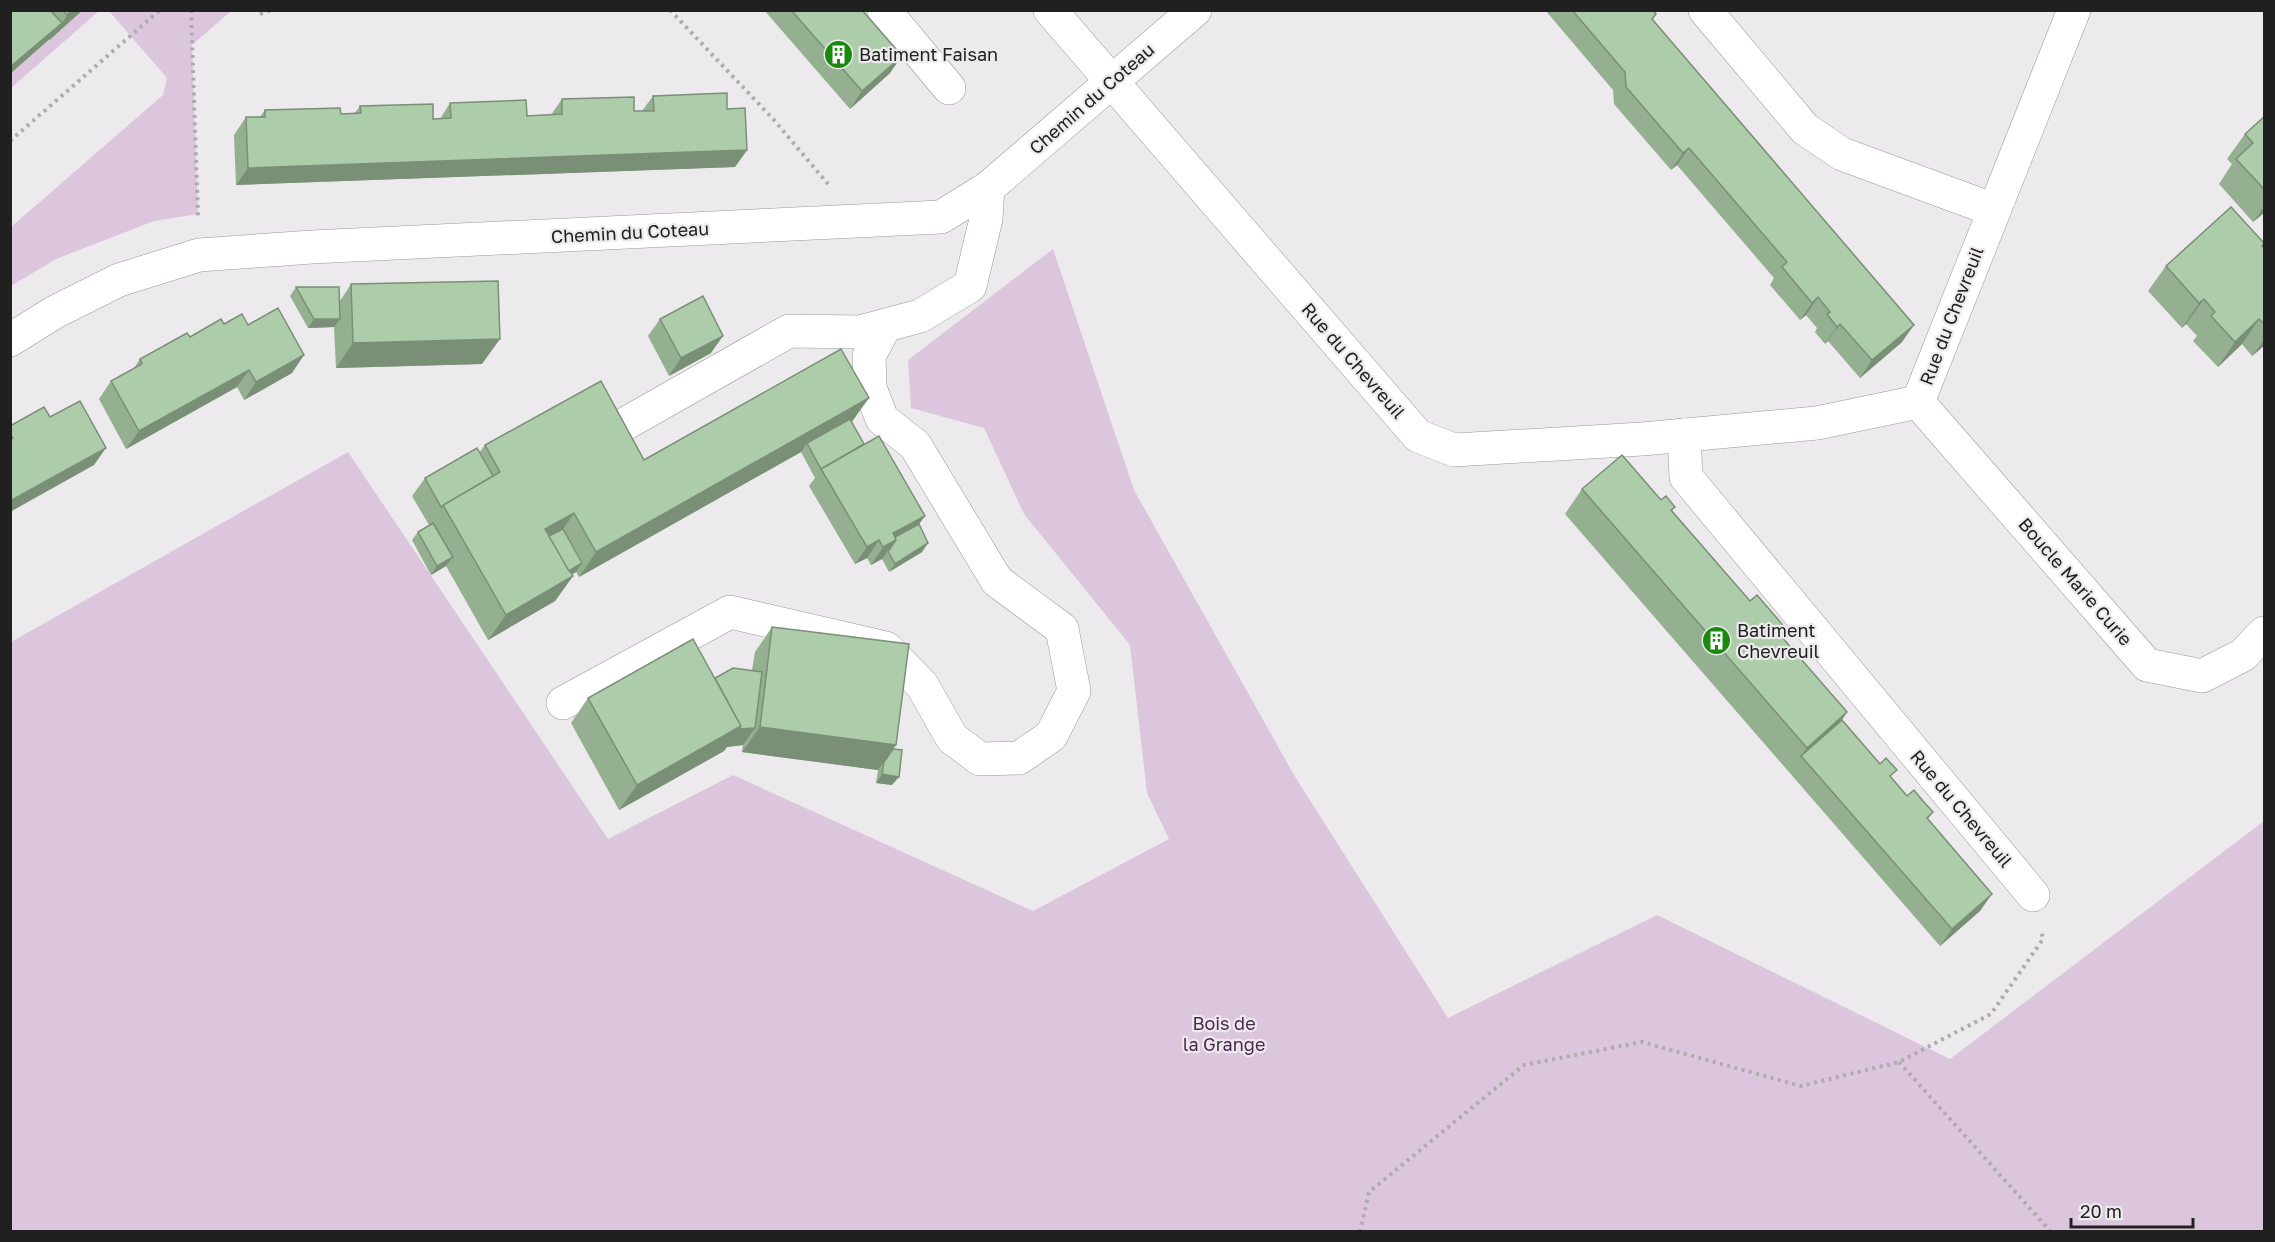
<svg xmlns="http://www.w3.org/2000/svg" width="2275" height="1242" font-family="'Golos Text',sans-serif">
<rect width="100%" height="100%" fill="#edeaed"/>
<g fill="#dcc6dd">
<path d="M83,11H99L11,88L10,74Z"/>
<path d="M109,11L228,10L230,12L192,45L198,214L154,221L56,259L11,286V227L163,95L167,78Z"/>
<path d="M1053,249L1134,490L1294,775L1448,1018L1657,915L1950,1059L2264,821V1231H11V642L348,452L608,839L733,775L1033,911L1169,839L1147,793L1130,645L1024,514L984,428L911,408L908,360Z"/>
</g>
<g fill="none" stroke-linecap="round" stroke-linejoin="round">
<defs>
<g id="minor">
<path d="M884,10L949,88"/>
<path d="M1050,10L1418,436L1454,450L1642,439L1817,423L1918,402L2074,10"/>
<path d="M1705,10L1805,129L1842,154L1994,210"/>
<path d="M10,340L55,312L119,280L199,255L312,247L941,217L988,188L1195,10"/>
<path d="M1918,402L2147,665L2202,676L2243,655L2264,633"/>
<path d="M623,425L789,331L860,332L920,316L970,286L986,219L988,188"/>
<path d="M1684,435L1686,477L2033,895"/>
<path d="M563,703L730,612L886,648L922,685L952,738L980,759L1019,758L1051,736L1074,691L1062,629L997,581L915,445L882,419L870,388L869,356L885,326"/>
</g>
</defs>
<use href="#minor" stroke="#999799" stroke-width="34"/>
<g stroke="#aeabae" stroke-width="4" stroke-dasharray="3 4.5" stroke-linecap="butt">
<path d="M191,10L198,217"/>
<path d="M670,10L774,120L828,184"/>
<path d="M260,14L271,10"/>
<path d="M10,141L160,10"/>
<path d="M1899,1062L2051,1232"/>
<path d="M1360,1232L1369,1192L1524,1065L1642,1042L1801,1086L1899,1062L1991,1014L2043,939L2041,931"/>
</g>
<use href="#minor" stroke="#fff" stroke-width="33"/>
</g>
<g fill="#95af91">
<path d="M10,10H83L50,40Z"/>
<path d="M764,10H862L890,73L850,109Z"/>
<path d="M1545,10H1653L1652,20L1902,342L1860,378L1828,341L1825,344L1815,332L1817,328L1806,315L1800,320L1770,285L1774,278L1677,165L1671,170L1614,104L1613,90Z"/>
<path d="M653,96L727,109L747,150L735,167L236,185L234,135L246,117H260L265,110L341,114L355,113L360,106L433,119H440L450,103L527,116L551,115L562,99L634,111H642Z"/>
<path d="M2265,116V212L2253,222L2219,184L2232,164L2227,159L2245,134Z"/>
<path d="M2262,246L2265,249V345L2252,356L2242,344L2218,367L2193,341L2197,336L2186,324L2182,328L2148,291L2166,266Z"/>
<path d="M351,284L482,364L336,368L334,327L308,328L290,296L296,287L340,301Z"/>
<path d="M660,319L711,353L669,376L648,336Z"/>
<path d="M224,324L248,325L292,373L244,400L237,387L126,449L99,399L111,381L134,368L140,359L189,337Z"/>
<path d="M852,422L864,444L925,516L919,524L922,552L889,572L882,559L871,565L867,558L855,564L809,486L815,478L801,452L579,577L576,572L571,575L573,576L555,601L488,640L446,566L431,575L412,540L418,532L428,526L429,525L412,496L425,478L479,453L485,445L644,460Z"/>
<path d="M1582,489L1661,500L1675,507L1672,511L1750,601L1788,631L1782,638L1847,712L1842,720L1907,796L1933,812L1928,819L1980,911L1940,946L1565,514Z"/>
<path d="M772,627L896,745L893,749L892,785L876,783L878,770L742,752L743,745L727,747L724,751L619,810L571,723L588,698L715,678L752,670L755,652Z"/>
</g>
<g fill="#798f76">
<path d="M72,10H83L10,74V67L62,23L67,15Z"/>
<path d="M902,56L890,73L850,109L862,91Z"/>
<path d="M1689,148L1677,165L1671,170L1683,153Z"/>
<path d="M747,150L735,167L236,185L248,168Z"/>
<path d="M2265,206V212L2253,222Z"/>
<path d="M1818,297L1806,315L1800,320L1812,303Z"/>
<path d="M2204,299L2186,324L2182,328L2199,303Z"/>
<path d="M314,319H340L334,327L308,328Z"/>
<path d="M2259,319L2242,344L2218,367L2235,342Z"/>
<path d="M1840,324L1828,341L1825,344L1837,327Z"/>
<path d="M1914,325L1902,342L1860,378L1872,360Z"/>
<path d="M723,336L711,353L669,376L681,358Z"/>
<path d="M500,339L482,364L336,368L353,343Z"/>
<path d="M2265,339V345L2252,356Z"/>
<path d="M304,355L292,373L244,400L256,382Z"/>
<path d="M249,370L237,387L126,449L139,431Z"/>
<path d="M869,398L851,423L807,443L801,452L579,577L596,552Z"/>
<path d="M106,448L94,465L10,512V501Z"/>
<path d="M574,513L557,538L536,549L545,529Z"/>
<path d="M925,516L912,533L888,552V551L882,559L871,565L893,533Z"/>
<path d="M879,540L867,558L855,564L867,547Z"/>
<path d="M928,543L922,552L889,572L895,564Z"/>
<path d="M453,557L446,566L431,575L437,566Z"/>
<path d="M582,563L576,572L547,588L554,580Z"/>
<path d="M573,576L555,601L488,640L506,615Z"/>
<path d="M1847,712L1830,737L1801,756L1807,748Z"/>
<path d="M741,726L755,728L743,745L727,747L724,751L619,810L637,785Z"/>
<path d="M760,727L896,745L878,770L742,752Z"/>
<path d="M882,774L899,777L892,785L876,783Z"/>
<path d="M1992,894L1980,911L1940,946L1952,929Z"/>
</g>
<g fill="#adcca9" stroke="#798f76" stroke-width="1.5">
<path d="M10,10H50L62,23L10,67Z"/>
<path d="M63,10H72L67,15Z"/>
<path d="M791,10H862L902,56L862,91Z"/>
<path d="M1572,10H1653L1656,14L1652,19L1914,325L1872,360L1840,324L1837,327L1827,314L1830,312L1818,297L1812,303L1782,267L1787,262L1689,148L1683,153L1626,87L1625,72Z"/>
<path d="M727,93V109L745,108L747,150L248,168L246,117H265V110L340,108L341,114L361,113L360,106L433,104V119L451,118L450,103L526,100L527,116L562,114V99L634,97V111H654L653,96Z"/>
<path d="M2265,116V190L2236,159L2253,143L2245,134Z"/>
<path d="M2231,207L2264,243L2262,246L2265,249V325L2259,319L2235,342L2211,316L2215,312L2204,299L2199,303L2166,266Z"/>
<path d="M498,281L500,339L353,343L351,284Z"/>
<path d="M296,287H339L340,319H314Z"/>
<path d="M703,296L723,336L681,358L660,319Z"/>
<path d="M278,308L304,355L256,382L249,370L139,431L111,381L142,364L140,359L187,333L190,337L221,319L224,324L242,314L248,325Z"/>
<path d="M841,349L869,398L596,552L574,513L545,529L573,576L506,615L443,505L500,472L485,445L601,381L644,460Z"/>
<path d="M80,401L106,448L10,501V440L13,438L10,434V426L44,407L50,417Z"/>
<path d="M850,419L864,444L821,469L807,443Z"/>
<path d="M879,436L925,516L893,533L896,540L883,547L879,540L867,547L821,469Z"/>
<path d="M477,448L493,476L443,505L441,507L425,478Z"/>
<path d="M1622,455L1661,500L1666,496L1675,507L1671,510L1750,601L1757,595L1788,631L1781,636L1847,712L1807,748L1582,489Z"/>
<path d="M433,523L453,557L437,566L418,532Z"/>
<path d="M919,524L928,543L895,564L888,551L890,549L896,540L895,537Z"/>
<path d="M563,529L582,563L569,571L549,536Z"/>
<path d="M772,627L909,644L896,745L760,727Z"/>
<path d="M693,639L741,726L637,785L588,698Z"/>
<path d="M733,668L762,672L755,728L739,729L741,726L715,678Z"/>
<path d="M1842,720L1880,764L1886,758L1897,770L1890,776L1907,796L1914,790L1923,801L1933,812L1927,818L1992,894L1952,929L1801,756Z"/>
<path d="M893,749L902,750L899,777L882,774L884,762Z"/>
</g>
<defs>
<symbol id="building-disc" viewBox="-11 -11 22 22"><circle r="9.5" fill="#198a0d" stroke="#edeaed"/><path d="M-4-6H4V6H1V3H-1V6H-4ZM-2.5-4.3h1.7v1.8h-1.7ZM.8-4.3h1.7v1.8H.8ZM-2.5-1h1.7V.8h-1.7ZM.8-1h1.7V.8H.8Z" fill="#fff"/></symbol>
</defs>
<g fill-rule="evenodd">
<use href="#building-disc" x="822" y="38" width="33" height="33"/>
<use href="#building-disc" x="1700" y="624" width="33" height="33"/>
</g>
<g text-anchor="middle" stroke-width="4.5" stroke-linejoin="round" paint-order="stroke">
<g font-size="18" fill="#212021" stroke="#edeaed" text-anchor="start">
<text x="859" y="61">Batiment Faisan</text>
<text x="1737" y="637">Batiment<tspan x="1737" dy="21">Chevreuil</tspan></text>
</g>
<g font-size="18" fill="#212021" stroke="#edeaed">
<text transform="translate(1092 99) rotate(-41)" y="6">Chemin du Coteau</text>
<text transform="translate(630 233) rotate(-3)" y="6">Chemin du Coteau</text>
<text transform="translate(1952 316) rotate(-69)" y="6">Rue du Chevreuil</text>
<text transform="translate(1353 361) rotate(49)" y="6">Rue du Chevreuil</text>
<text transform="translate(2075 582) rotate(49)" y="6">Boucle Marie Curie</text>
<text transform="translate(1961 809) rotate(50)" y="6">Rue du Chevreuil</text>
</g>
<g font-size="18" fill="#4e2551" stroke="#edeaed">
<text x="1224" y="1030">Bois de<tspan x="1224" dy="21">la Grange</tspan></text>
</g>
</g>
<rect width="2275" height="1242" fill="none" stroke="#212021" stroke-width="24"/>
<path d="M2071 1218v9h122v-9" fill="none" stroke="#212021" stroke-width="3"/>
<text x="2080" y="1218" font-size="18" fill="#212021" stroke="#edeaed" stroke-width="4.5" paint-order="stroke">20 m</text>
</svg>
